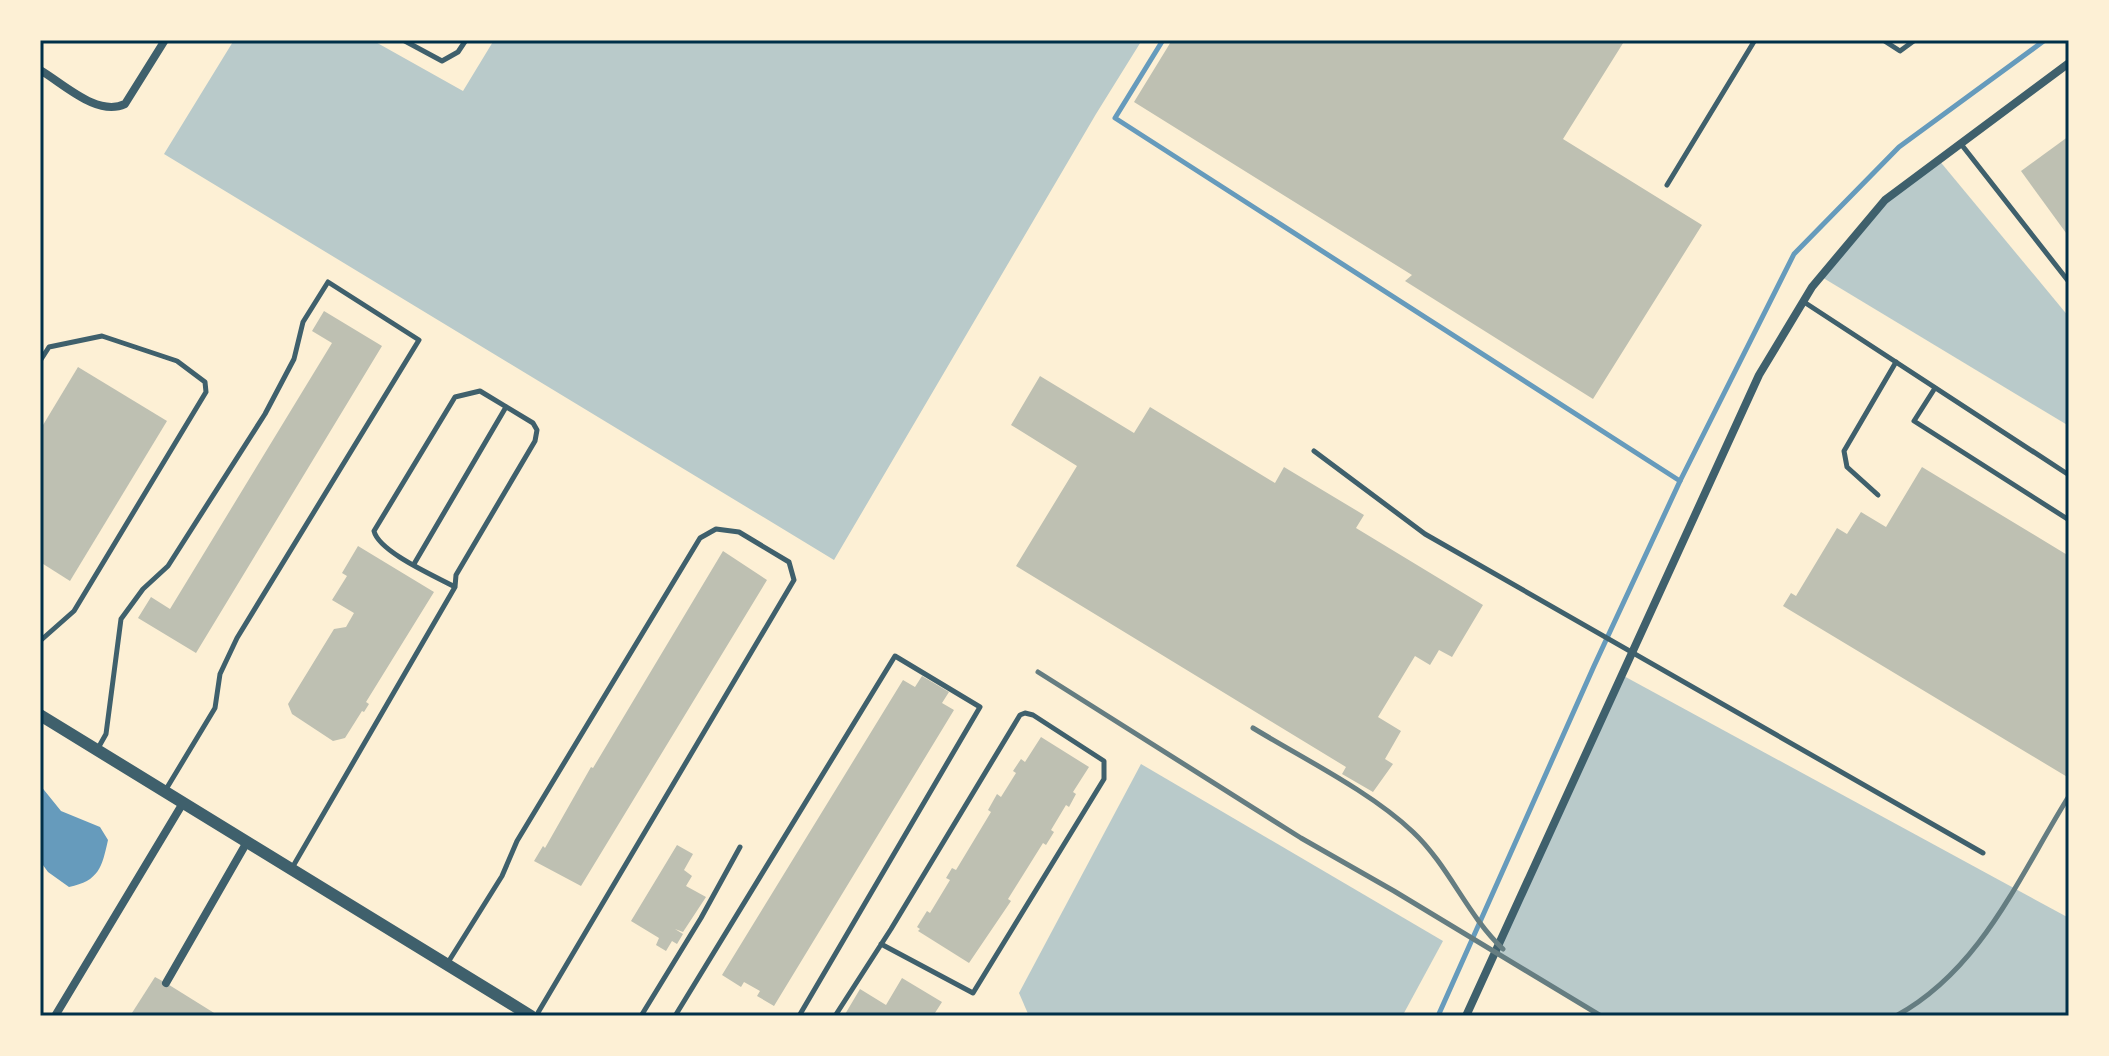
<svg xmlns="http://www.w3.org/2000/svg" width="2109" height="1056" font-family="Arial,sans-serif">
<rect width="100%" height="100%" fill="#fdf0d5"/>
<g fill="#b9caca">
<path d="M234,40H372L463,91L494,40H1142L1096,114L834,560L164,154Z"/>
<path d="M1938,159L2069,317V426L1820,276L1885,200Z"/>
<path d="M1622,675L2069,918V1016H1601L1496,952Z"/>
<path d="M1141,764L1443,941L1404,1013L1392,1016H1029L1019,993Z"/>
</g>
<path fill="#669bbc" d="M40,785L61,811L100,827L108,840C102,867 99,881 69,887L48,872L40,861Z"/>
<g fill="none" stroke-linecap="round" stroke-linejoin="round">
<g stroke="#669bbc" stroke-width="5">
<path d="M1163,40L1115,118L1680,481"/>
<path d="M1438,1016L1594,666L1680,481L1794,254L1899,147L2045,40"/>
</g>
</g>
<g fill="#bec0b2">
<path d="M1172,40H1625L1563,139L1702,225L1593,399L1405,281L1412,275L1134,102Z"/>
<path d="M2069,136V237L2021,171Z"/>
<path d="M324,311L382,346L196,653L138,618L151,597L170,609L332,343L312,331Z"/>
<path d="M78,367L167,421L70,581L40,562V430Z"/>
<path d="M1040,376L1134,433L1150,407L1275,483L1284,467L1364,515L1356,528L1483,605L1452,657L1439,650L1430,665L1415,656L1378,717L1401,731L1385,759L1393,764L1373,792L1342,774L1346,767L1016,566L1077,466L1011,425Z"/>
<path d="M1922,467L2069,556V778L1783,606L1791,593L1796,596L1837,528L1847,534L1861,512L1886,527Z"/>
<path d="M358,546L434,592L366,702L369,704L364,712L362,711L345,738L333,741L292,714L288,704L334,629L346,627L354,613L332,600L347,576L342,573Z"/>
<path d="M723,551L767,580L581,886L534,861L543,846L545,848L591,767L593,768Z"/>
<path d="M922,676L949,692L942,703L954,710L774,1006L757,996L760,991L744,982L741,987L722,975L903,680L915,687Z"/>
<path d="M1041,737L1089,767L1073,792L1076,794L1069,807L1066,805L1051,830L1054,832L1046,845L1043,843L1008,899L1011,901L969,963L918,931L920,929L917,927L927,911L930,913L950,880L946,878L952,868L956,870L991,812L988,810L997,794L1001,797L1016,773L1013,771L1021,759L1025,762Z"/>
<path d="M677,845L693,854L684,870L692,876L686,886L706,897L683,932L675,929L683,934L677,944L672,941L666,951L656,945L659,938L631,921Z"/>
<path d="M155,977L166,983L219,1016H130Z"/>
<path d="M902,978L942,1002L933,1016H844L860,989L886,1005Z"/>
</g>
<g fill="none" stroke-linecap="round" stroke-linejoin="round">
<g stroke="#3f606c" stroke-width="5">
<path d="M403,40L442,61L458,52L466,40"/>
<path d="M1883,40L1900,51L1915,40"/>
<path d="M1961,144L2069,282"/>
<path d="M1667,185L1755,40"/>
<path d="M1804,302L2069,475"/>
<path d="M40,361L49,347L102,336L177,361L205,382L206,392L74,611L40,641"/>
<path d="M1935,388L1914,421L2069,520"/>
<path d="M1314,451L1425,534L1983,853"/>
<path d="M1878,495L1847,467L1844,451L1896,362"/>
<path d="M414,564L506,407"/>
<path d="M97,750L106,734L121,619L143,589L168,566L265,414L294,359L303,322L328,282L419,340L237,638L220,674L215,708L165,791"/>
<path d="M292,868L455,587L456,575L535,441L537,430L533,423L480,391L455,397L374,531C379,552 435,576 455,587"/>
<path d="M447,964L502,876L517,841L700,538L716,529L739,532L789,562L794,580L536,1016"/>
<path d="M641,1016L701,918L740,847"/>
<path d="M675,1016L895,656L980,707L799,1016"/>
<path d="M835,1016L891,929L1020,715L1025,713L1033,715L1104,761V779L973,993L881,944"/>
</g>
<g stroke="#3f606c" stroke-width="8">
<path d="M40,70C64,84 97,117 125,104L165,40"/>
<path d="M166,983L247,842"/>
<path d="M55,1016L183,803"/>
<path d="M1466,1016L1759,375L1812,287L1885,200L2069,63"/>
</g>
<path stroke="#3f606c" stroke-width="12" d="M40,715L531,1016"/>
<g stroke="#657d81" stroke-width="5">
<path d="M1038,672L1301,838L1394,891L1601,1016"/>
<path d="M1253,728C1304,759 1371,792 1413,832C1449,866 1467,915 1503,949"/>
<path d="M1896,1016C1982,969 2019,876 2069,796"/>
</g>
</g>
<rect width="2109" height="1056" fill="none" stroke="#fdf0d5" stroke-width="84"/>
<rect x="42" y="42" width="2025" height="972" fill="none" stroke="#003049" stroke-width="3"/>
</svg>
